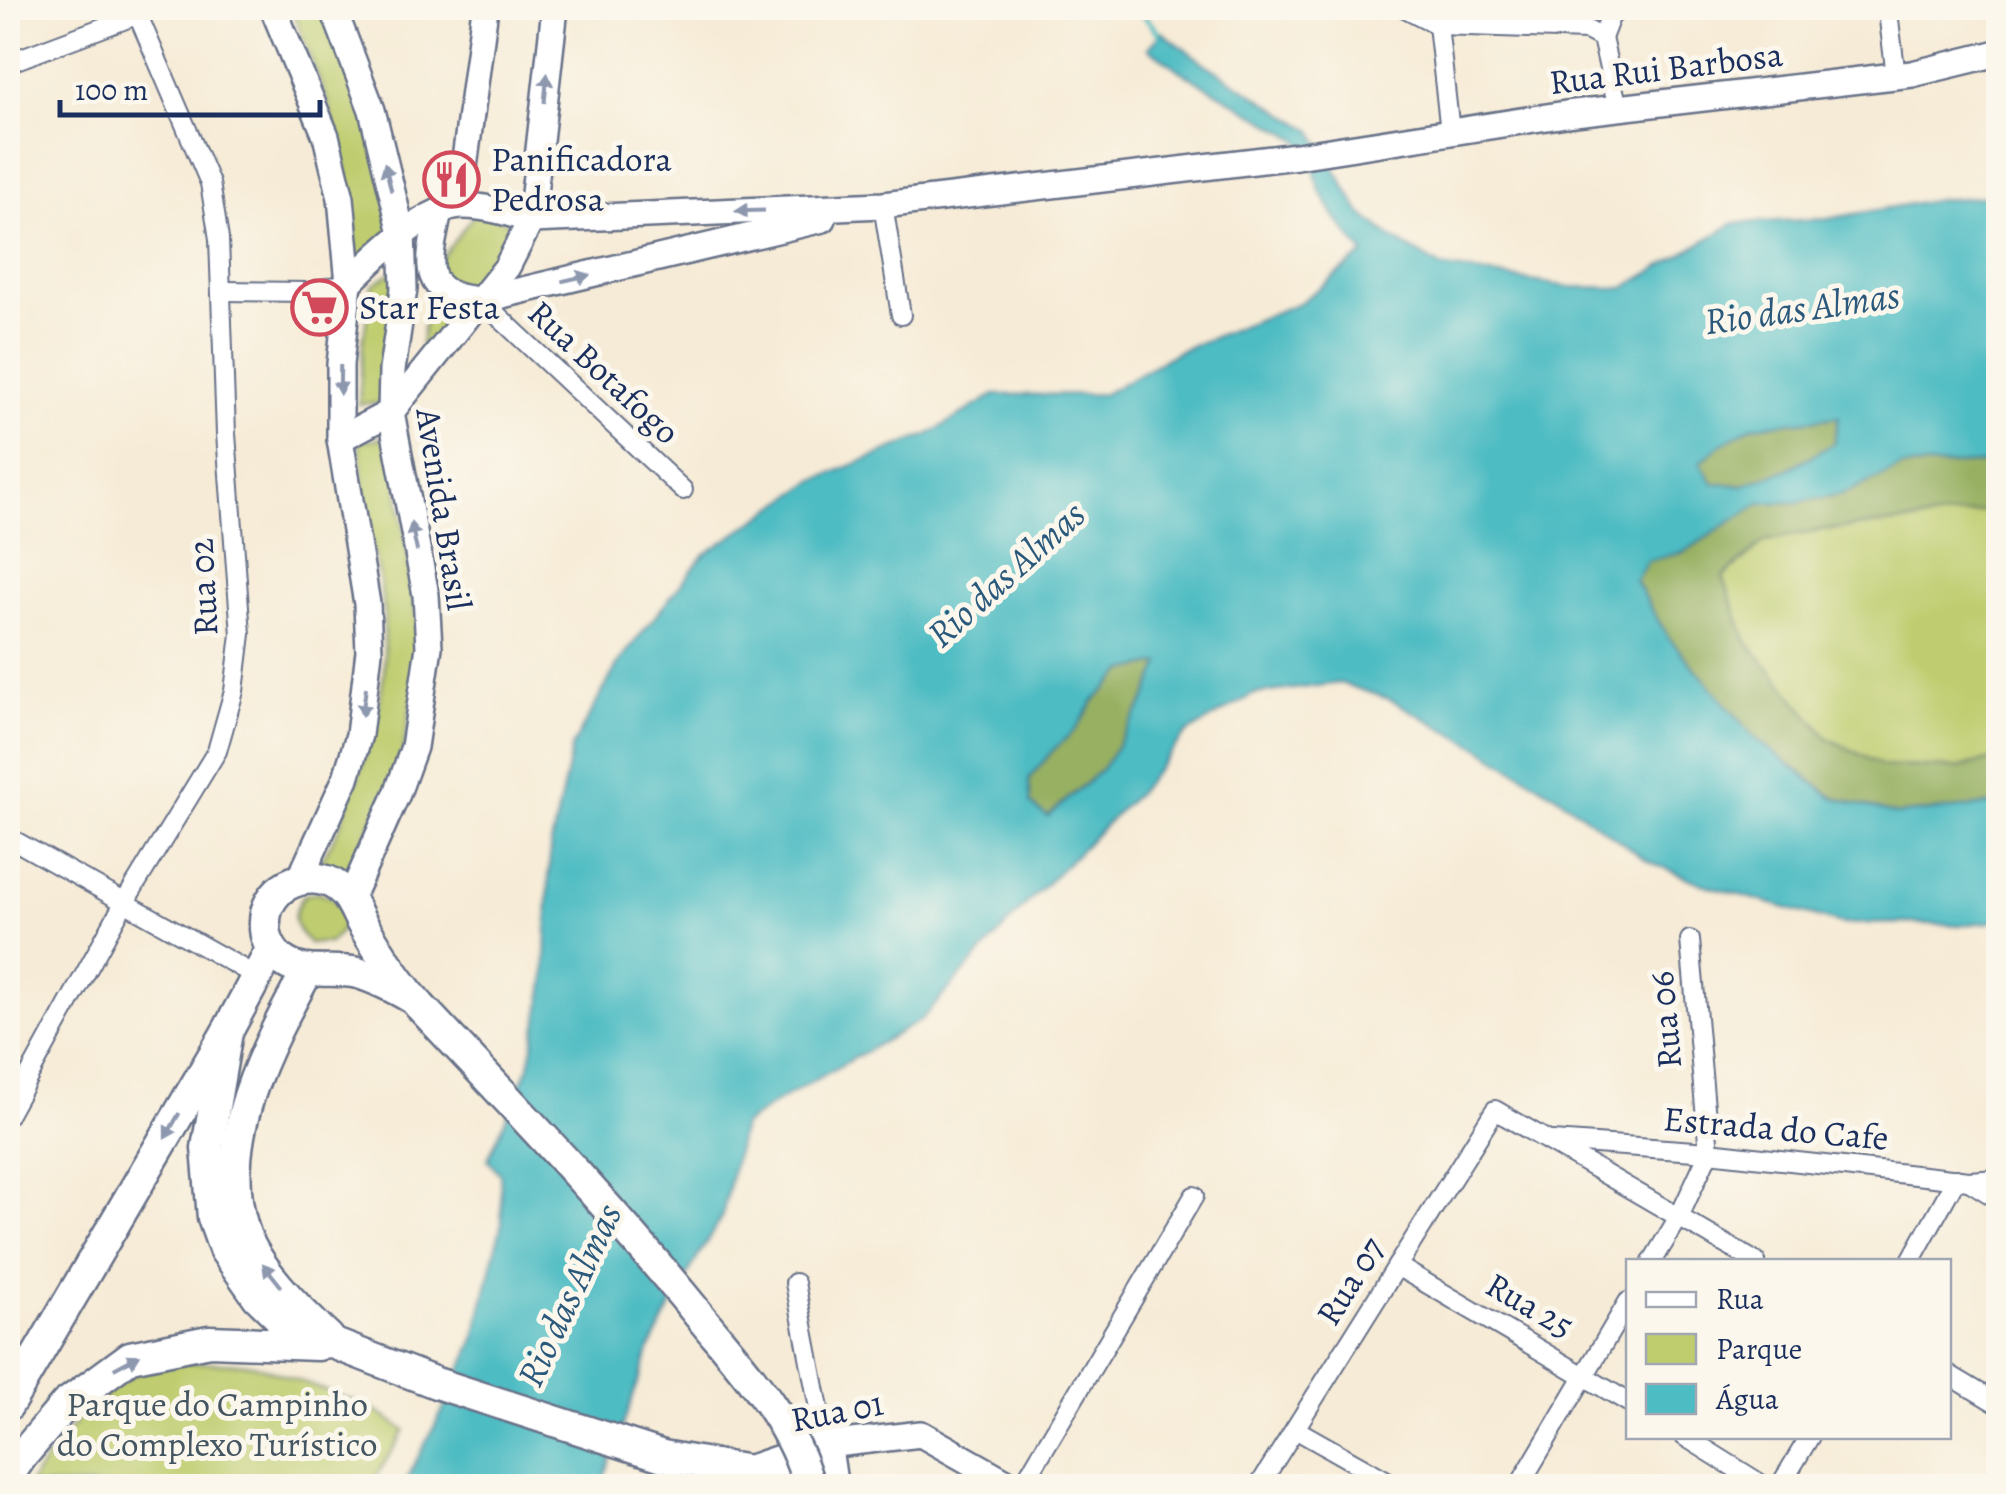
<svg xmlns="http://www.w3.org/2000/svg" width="2006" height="1494" font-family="Alegreya,serif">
<rect width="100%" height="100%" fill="#fbf7ec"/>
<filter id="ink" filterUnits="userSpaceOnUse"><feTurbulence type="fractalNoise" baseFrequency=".01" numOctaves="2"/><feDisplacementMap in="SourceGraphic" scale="20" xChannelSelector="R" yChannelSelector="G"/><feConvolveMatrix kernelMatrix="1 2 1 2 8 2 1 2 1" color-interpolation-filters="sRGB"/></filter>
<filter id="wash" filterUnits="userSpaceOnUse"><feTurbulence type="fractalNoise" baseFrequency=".0048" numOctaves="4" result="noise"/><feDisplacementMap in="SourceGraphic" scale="40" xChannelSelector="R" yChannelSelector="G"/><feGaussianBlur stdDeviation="2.25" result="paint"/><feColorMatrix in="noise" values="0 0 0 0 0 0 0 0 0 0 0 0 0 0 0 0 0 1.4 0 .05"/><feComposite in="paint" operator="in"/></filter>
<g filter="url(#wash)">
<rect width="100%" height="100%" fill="#f6ebd6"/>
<g fill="#bfcd6f" stroke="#6d7e66" stroke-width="2.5">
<path d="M291,8H326L365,106L396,233L358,269L345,165L329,105Z"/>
<path d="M477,210L507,222L517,234L505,265L470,294L445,288L436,266Z"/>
<path d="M397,269L387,403L359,404L363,341L372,285Z"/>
<path d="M430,283L470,306L423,367L421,343Z"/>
<path d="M391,437L421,652L402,755L349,873L320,863L341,824L375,730L384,673V612L378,570L368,530L359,441Z"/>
<path d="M1998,509V759L1957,768L1883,766L1828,738L1747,642L1723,577L1765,541L1820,530L1918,521Z"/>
<path d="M318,892L332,898L344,912L342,930L329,943H309C291,923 290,918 304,895Z"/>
<path d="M186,1362L253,1364L368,1406L405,1430L370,1486H28L47,1457L85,1411L133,1374Z"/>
</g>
<g fill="#97b062" stroke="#597060" stroke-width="2.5">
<path d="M1839,417L1833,444L1786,470L1743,485L1713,484L1699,463L1716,448L1752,426Z"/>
<path d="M1998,463V509L1918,521L1820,530L1765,541L1723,577L1747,642L1828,738L1883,766L1957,768L1998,759V804L1897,815L1833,797L1756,739L1668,637L1635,581L1647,561L1684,552L1760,503L1797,502L1843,494L1902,467Z"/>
<path d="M1162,662L1145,701L1103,768L1047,817L1031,804L1029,779L1051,752L1077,728L1094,701L1124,671Z"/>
</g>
<path fill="#4dbcc3" stroke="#347690" stroke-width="2.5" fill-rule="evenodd" d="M1162,32L1207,65L1313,131L1360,212L1391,237L1441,267L1570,287L1624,288L1735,223L1827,219L1927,201L1998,195V463L1902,467L1843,494L1797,502L1760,503L1684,552L1647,561L1635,581L1668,637L1756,739L1832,797L1897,815L1998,804V921L1959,925L1902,923L1842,924L1702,884L1646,860L1556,795L1480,748L1389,699L1340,683L1254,694L1186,734L1139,791L1030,900L921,1020L775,1103L742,1126L722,1216L685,1279L650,1349L601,1486H403L442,1412L474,1341L502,1222L500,1174L488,1159L529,1066L545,983L550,849L572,747L619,662L704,555L815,480L928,435L994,395L1104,394L1179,351L1301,302L1364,254L1338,221L1320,191L1315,173L1299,140L1182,72L1148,48ZM1839,417L1833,444L1786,470L1743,485L1714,484L1700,463L1716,448L1752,426ZM1161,663L1145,701L1103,768L1048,817L1031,804L1029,779L1051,752L1077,728L1094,701L1124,671Z"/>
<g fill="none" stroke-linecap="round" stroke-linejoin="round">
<path stroke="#4dbcc3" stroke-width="5" d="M1138,8L1164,40"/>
</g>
</g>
<g filter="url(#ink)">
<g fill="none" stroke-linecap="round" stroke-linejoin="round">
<defs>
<g id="street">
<path d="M1405,8L1438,25L1587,30L1602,38L1618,108"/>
<path d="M1439,8L1438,25L1450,132"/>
<path d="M1882,8L1888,12L1896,76"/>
<path d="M1602,38L1610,17L1620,8"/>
<path d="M8,63L155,8"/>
<path d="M883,205L901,315"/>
<path d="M221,291L309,292L349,283"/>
<path d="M481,300L683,490"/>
<path d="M8,837L256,976"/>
<path d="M8,1114L124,903L217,751L234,691L241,634L226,434L219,239L210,183L137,13"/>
<path d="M1553,1141L1709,1152L1969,1181L1998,1179"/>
<path d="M1969,1181L1998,1199"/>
<path d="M1652,1262L1679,1217L1709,1152L1690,940"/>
<path d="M1910,1262L1956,1179"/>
<path d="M1397,1266L1628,1402"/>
<path d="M795,1283L826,1445"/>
<path d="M1948,1374L1998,1404"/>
<path d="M1295,1429L1396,1486"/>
<path d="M1684,1436L1764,1486"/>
<path d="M1022,1486L1194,1196"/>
<path d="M1259,1486L1495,1110L1756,1262"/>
<path d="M1519,1486L1628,1302"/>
<path d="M1780,1486L1810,1436"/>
</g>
<g id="secondary">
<path d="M273,8L326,136L341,198L349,283L340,364V439L367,604L369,651L359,735L346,778L300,879"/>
<path d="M333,8L372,110L402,233L404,289L392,370L391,412L426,595L429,647L414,747L397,794L350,899"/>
<path d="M459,205L485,8"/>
<path d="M439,212C429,260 416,296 481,300L823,219"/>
<path d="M349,283C374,258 426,206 463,206C486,206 509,213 531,220L883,205L1297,156L1566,114L1912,74L1998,53"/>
<path d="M340,439L391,412L507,267L531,220L555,8"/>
<path d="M826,1445L921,1434L1013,1486"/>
</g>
<g id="primary">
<path d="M307,972C266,1047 216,1139 243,1228C254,1266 299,1311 328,1337"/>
<path d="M414,999C395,988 378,979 358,973C330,966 301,979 278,957C269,947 264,936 265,922C265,907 274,892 287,885C303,876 324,876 338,887C351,896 355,911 363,925C380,953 398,982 420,1006"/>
<path d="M227,1032L207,1148L213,1218L224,1249L258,1297L288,1326L436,1383L663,1456L749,1471L826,1445L832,1486"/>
<path d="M8,1405L227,1032L271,950"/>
<path d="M8,1476L21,1457L66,1404L130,1357L209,1341L318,1345"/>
</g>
</defs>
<use href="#street" stroke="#687188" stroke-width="22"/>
<use href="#secondary" stroke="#687188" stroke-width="30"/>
<use href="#primary" stroke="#687188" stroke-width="35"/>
<use href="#street" stroke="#fff" stroke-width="18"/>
<use href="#secondary" stroke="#fff" stroke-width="25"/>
<use href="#primary" stroke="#fff" stroke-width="30"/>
<defs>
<path id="primary-bridge" d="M420,1006C517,1109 614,1210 703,1320C744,1370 792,1421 809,1486"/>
</defs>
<use href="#primary-bridge" stroke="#687188" stroke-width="35" stroke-linecap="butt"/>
<use href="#primary-bridge" stroke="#fff" stroke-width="30"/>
</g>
<defs><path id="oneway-solid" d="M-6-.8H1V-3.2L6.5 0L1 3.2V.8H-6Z" transform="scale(2.5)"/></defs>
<g fill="#8d97ae">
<use href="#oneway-solid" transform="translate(546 88) rotate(-84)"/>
<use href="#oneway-solid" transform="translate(388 177) rotate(-104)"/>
<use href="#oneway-solid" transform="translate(750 211) rotate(178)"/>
<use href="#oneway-solid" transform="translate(576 278) rotate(-13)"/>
<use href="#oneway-solid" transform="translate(340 380) rotate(91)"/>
<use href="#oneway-solid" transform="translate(414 537) rotate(-102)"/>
<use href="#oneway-solid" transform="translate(364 702) rotate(98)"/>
<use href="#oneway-solid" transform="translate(172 1126) rotate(120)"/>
<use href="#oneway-solid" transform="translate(272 1275) rotate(-129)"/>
<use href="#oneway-solid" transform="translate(127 1362) rotate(-28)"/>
</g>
</g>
<defs>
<symbol id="restaurant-ring" viewBox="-11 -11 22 22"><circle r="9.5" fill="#fbf7ec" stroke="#d1495b" stroke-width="1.5"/><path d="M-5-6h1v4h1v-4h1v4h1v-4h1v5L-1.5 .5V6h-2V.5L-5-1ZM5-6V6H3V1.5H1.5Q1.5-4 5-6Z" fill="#d1495b"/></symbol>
<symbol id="supermarket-ring" viewBox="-11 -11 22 22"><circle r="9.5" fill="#fbf7ec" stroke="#d1495b" stroke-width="1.5"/><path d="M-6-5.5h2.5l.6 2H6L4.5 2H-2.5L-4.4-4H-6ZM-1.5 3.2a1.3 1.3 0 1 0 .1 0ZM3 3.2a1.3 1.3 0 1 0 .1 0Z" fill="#d1495b"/></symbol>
</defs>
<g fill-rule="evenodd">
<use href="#restaurant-ring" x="420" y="148" width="63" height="63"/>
<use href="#supermarket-ring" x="288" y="276" width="63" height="63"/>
</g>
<g text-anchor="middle" stroke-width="10" stroke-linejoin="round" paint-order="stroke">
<g font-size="35" fill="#1b2f5e" stroke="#fbf7ec">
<text transform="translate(1666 68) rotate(-7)" y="12">Rua Rui Barbosa</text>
<text transform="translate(604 372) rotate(43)" y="12">Rua Botafogo</text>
<text transform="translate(444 509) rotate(81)" y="12">Avenida Brasil</text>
<text transform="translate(203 587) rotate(-93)" y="12">Rua 02</text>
<text transform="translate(1665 1020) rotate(-95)" y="12">Rua 06</text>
<text transform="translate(1776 1128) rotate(5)" y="12">Estrada do Cafe</text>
<text transform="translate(1350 1281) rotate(-58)" y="12">Rua 07</text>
<text transform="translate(1530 1305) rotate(30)" y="12">Rua 25</text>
<text transform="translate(837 1411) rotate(-11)" y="12">Rua 01</text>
</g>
<g font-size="35" fill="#1b2f5e" stroke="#fbf7ec" text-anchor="start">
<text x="491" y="171">Panificadora<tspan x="491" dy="40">Pedrosa</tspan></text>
<text x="359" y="319">Star Festa</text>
</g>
<g font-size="35" fill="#445662" stroke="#fbf7ec">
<text x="217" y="1416">Parque do Campinho<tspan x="217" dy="40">do Complexo Turístico</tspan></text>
</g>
<g font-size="38" font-style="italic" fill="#2a597c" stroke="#fbf7ec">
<text transform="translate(1802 308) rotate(-8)" y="13">Rio das Almas</text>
<text transform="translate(1006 574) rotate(-42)" y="13">Rio das Almas</text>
<text transform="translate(569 1295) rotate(-65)" y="13">Rio das Almas</text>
</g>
</g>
<rect width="2006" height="1494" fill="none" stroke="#fbf7ec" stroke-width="40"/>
<rect x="1626" y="1259" width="325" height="180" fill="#fbf7ec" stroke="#a1a7b3" stroke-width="2.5"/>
<rect x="1646" y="1292" width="50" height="15" fill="#ffffff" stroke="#a1a7b3" stroke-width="2.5"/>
<text x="1716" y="1309" font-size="30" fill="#1b2f5e">Rua</text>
<rect x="1646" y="1334" width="50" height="30" fill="#bfcd6f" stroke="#a1a7b3" stroke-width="2.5"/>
<text x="1716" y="1359" font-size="30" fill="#1b2f5e">Parque</text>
<rect x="1646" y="1384" width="50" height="30" fill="#4dbcc3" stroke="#a1a7b3" stroke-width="2.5"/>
<text x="1716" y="1409" font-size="30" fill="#1b2f5e">Água</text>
<path d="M60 100v15h260v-15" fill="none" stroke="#1b2f5e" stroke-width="5"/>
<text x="75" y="100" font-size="30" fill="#1b2f5e" stroke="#fbf7ec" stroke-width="8" paint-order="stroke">100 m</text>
</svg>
